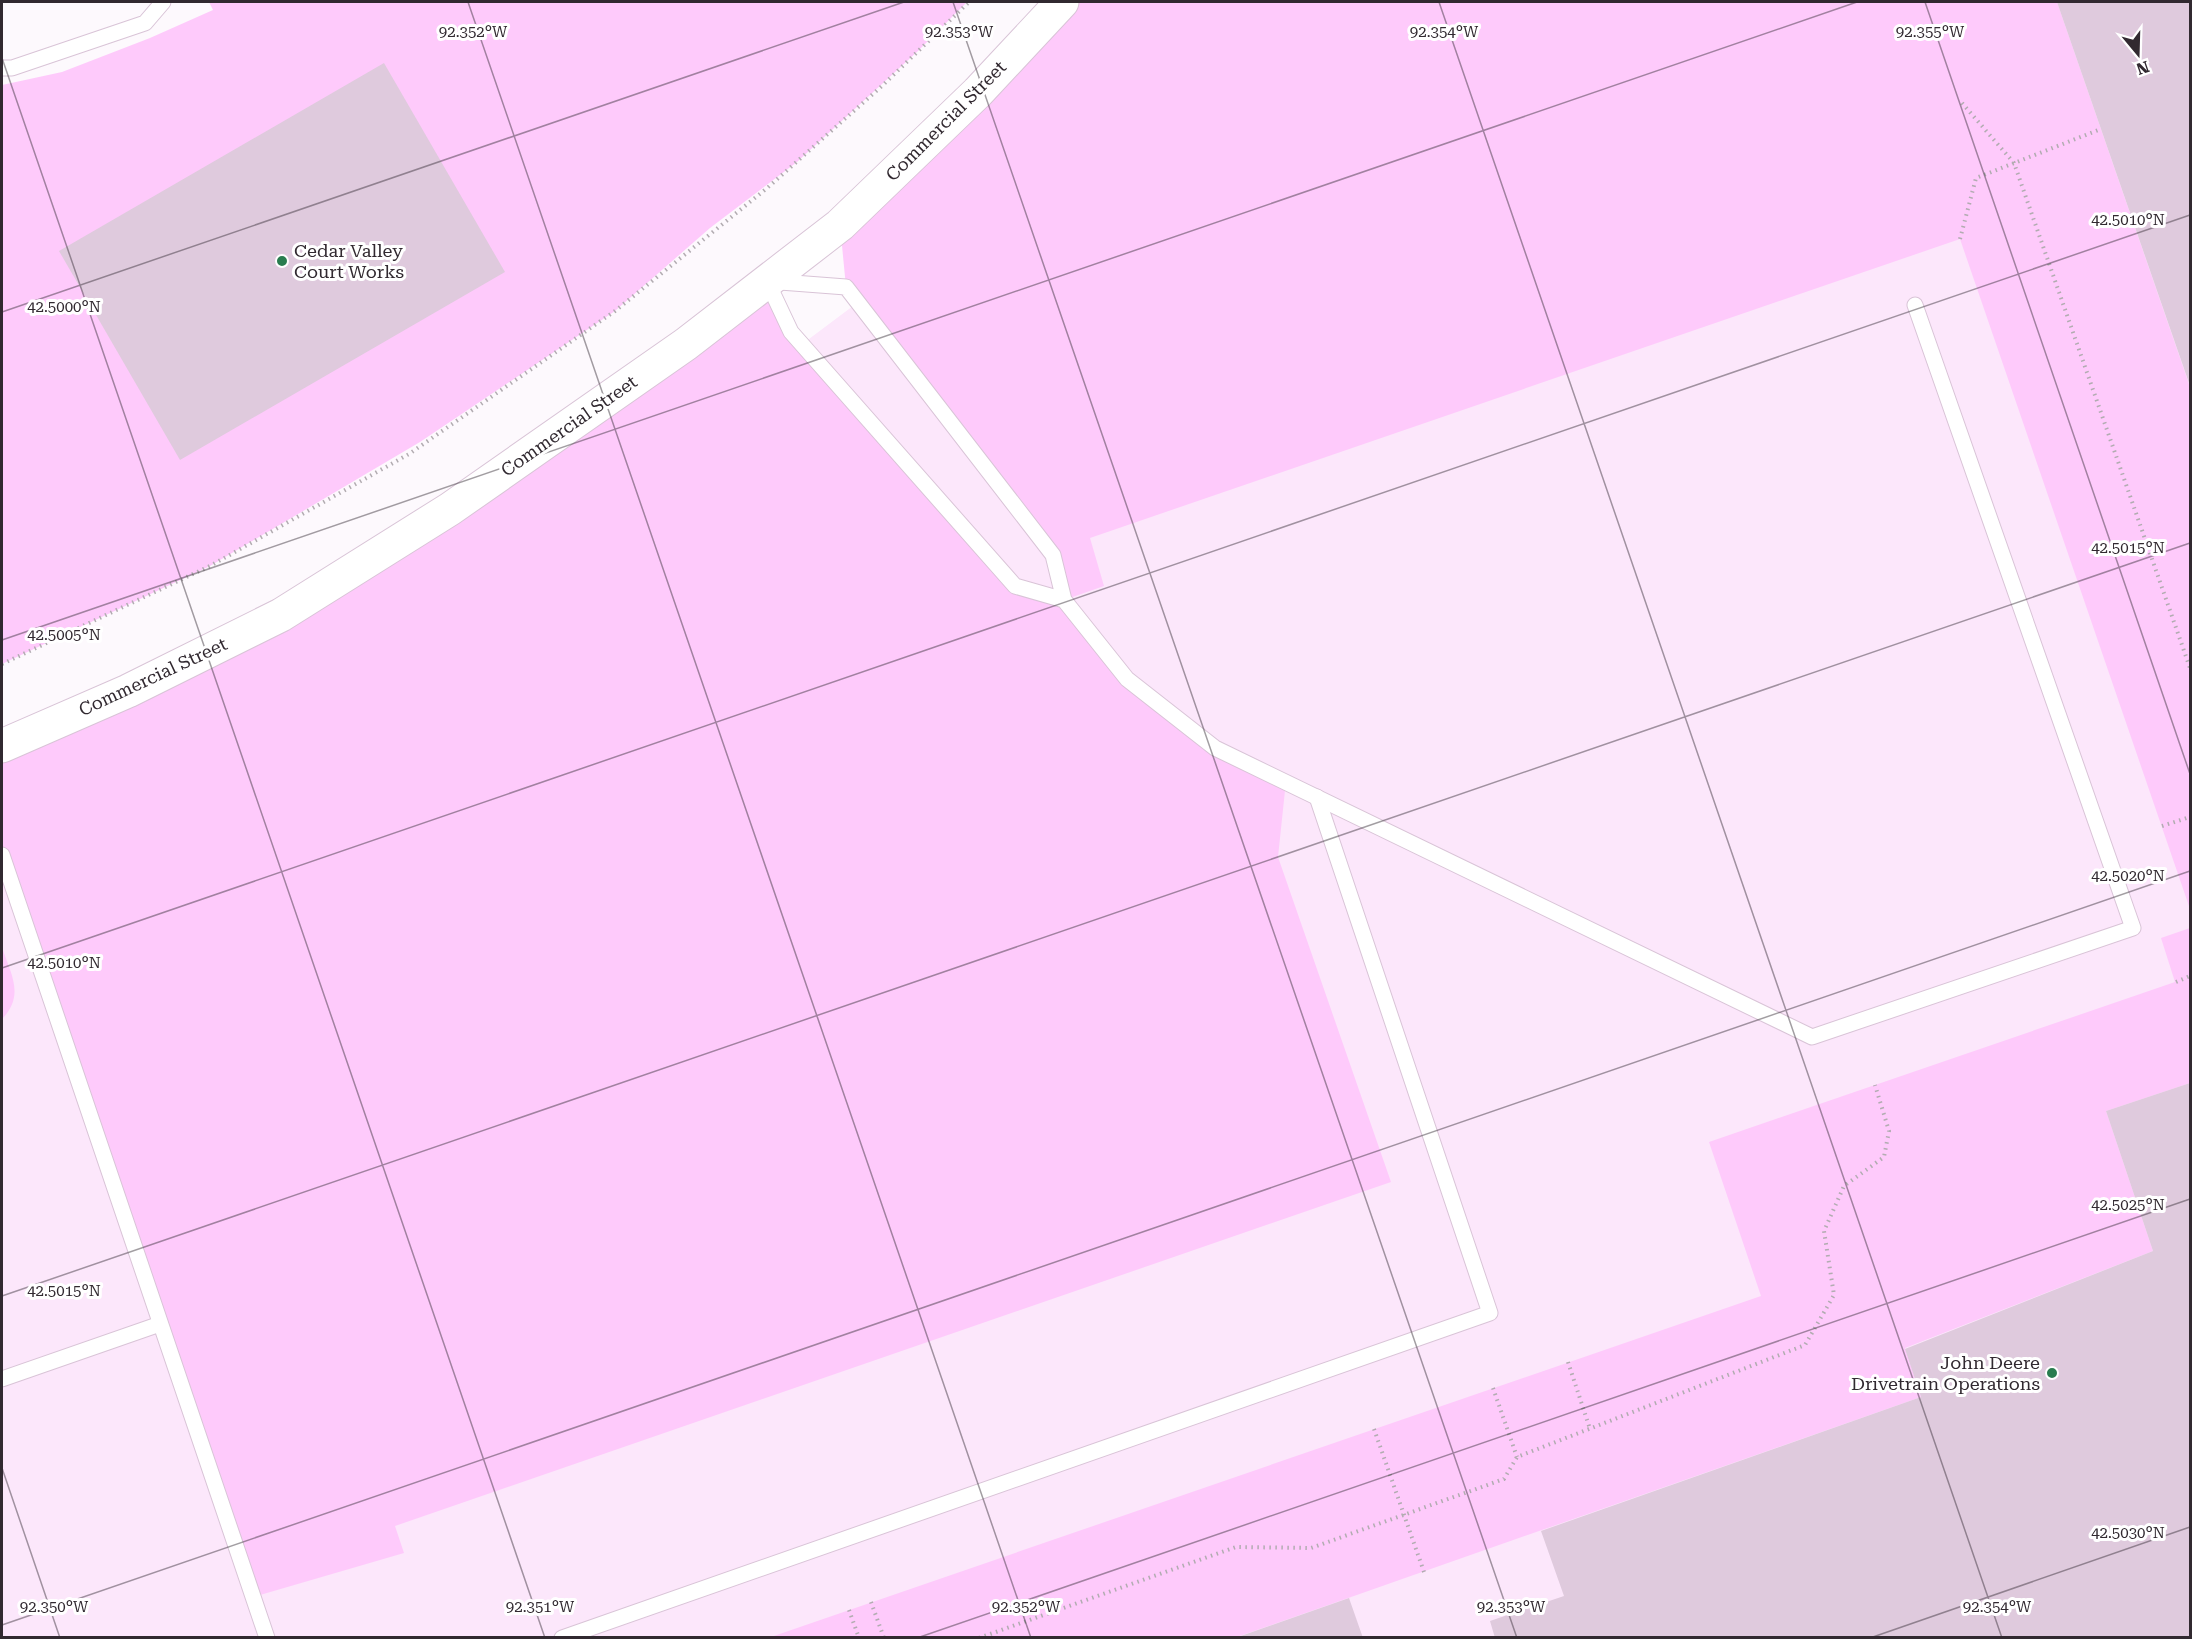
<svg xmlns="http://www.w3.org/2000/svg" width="2192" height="1639" font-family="'Roboto Serif',serif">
<rect width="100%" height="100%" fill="#fdf9fd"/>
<path fill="#fce7fb" d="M1161,2H2190V1637L2,1638V854L497,573L1045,162Z"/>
<g fill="#fecafb">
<path d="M209,2H967L918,51L797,162L710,228L615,311L420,442L210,566L2,664V85L62,72L150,38L213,10Z"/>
<path d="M1062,2H2057L2190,387V909L1960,239L1090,538L1104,586L1064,600L1127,679L1219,746L1286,781L1278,857L1391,1182L395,1526L404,1553L253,1597L2,855V746L281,615L767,281L791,332L1015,586L1063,600L1053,555L846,287L840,225Z"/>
<path d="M2190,928V1083L2106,1111L2153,1251L1905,1348L1921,1397L1237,1637L768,1638L1761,1296L1709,1142L2175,982L2161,938Z"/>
<path d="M2,947C11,975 25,995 2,1019Z"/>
</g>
<g fill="#dfcadd">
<path d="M2057,2H2190V386Z"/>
<path d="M384,63L505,272L180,460L59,251Z"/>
<path d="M2190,1083V1638H1495L1490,1621L1564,1596L1541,1531L1921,1397L1905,1349L2153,1251L2106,1111Z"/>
<path d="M1349,1598L1363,1638H1238V1637Z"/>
</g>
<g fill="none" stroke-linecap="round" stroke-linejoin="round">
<defs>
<g id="service">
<path d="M2,68H12L145,23L163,2"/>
<path d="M1064,600L1015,586L791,332L767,281L846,287L1053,555L1064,600L1127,679L1215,748L1812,1037L2133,928L1915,305"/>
<path d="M2,855L267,1638"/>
<path d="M2,1379L160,1324"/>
<path d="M562,1638L1490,1313L1317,797"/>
</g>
<path id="tertiary" d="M2,746L128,691L281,615L450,509L686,344L840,225L978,92L1062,2"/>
</defs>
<use href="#service" stroke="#d9c4d7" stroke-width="17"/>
<use href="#tertiary" stroke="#d9c4d7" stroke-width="35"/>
<g stroke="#b2acb1" stroke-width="4" stroke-dasharray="1.5 4.5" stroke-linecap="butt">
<path d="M1962,103L2014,163L2190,668"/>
<path d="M1960,239L1976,178L2101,129"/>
<path d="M2,664L210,566L409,454L615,311L766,189L883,85L969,2"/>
<path d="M2162,826L2190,817"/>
<path d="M2176,982L2190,976"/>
<path d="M1568,1362L1590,1429"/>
<path d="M1493,1388L1517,1457"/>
<path d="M1374,1429L1424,1572"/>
<path d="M871,1602L884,1638"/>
<path d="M849,1610L859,1638"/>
<path d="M979,1638L1236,1547L1311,1548L1504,1479L1517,1457L1805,1345L1834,1295L1824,1231L1844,1186L1884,1157L1889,1131L1875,1085"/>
</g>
<use href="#service" stroke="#fff" stroke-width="15"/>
<use href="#tertiary" stroke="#fff" stroke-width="33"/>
</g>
<path fill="none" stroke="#312930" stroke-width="1.5" stroke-opacity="0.45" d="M468,2L1031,1638M953,2L1517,1638M1439,2L2002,1638M1925,2L2190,774M2,58L545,1638M2,312L904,2M2,640L1857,2M2,968L2190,215M2,1296L2190,543M2,1468L60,1638M2,1625L2190,871M917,1638L2190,1199M1870,1638L2190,1527"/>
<g fill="#297c4f" stroke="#fff" stroke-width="2">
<circle cx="282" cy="261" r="6"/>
<circle cx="2052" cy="1373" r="6"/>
</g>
<g text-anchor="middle" stroke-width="6" stroke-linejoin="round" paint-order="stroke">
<g font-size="18" fill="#312930" stroke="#fff">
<text transform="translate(946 121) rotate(-45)" y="6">Commercial Street</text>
<text transform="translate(569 426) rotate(-35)" y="6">Commercial Street</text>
<text transform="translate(153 677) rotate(-25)" y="6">Commercial Street</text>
</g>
<g font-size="18" fill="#312930" stroke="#fff" text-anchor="start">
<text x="294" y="257">Cedar Valley<tspan x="294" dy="21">Court Works</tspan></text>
<text x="2040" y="1369" text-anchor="end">John Deere<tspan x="2040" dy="21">Drivetrain Operations</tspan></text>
</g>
</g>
<g font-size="15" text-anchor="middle" fill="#312930" stroke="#fff" stroke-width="6" stroke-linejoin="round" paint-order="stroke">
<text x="473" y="37">92.352°W</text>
<text x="959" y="37">92.353°W</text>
<text x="1444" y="37">92.354°W</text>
<text x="1930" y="37">92.355°W</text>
<text x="2128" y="225">42.5010°N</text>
<text x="64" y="312">42.5000°N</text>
<text x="2128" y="553">42.5015°N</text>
<text x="64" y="640">42.5005°N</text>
<text x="2128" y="881">42.5020°N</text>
<text x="64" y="968">42.5010°N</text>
<text x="2128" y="1210">42.5025°N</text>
<text x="64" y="1296">42.5015°N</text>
<text x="2128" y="1538">42.5030°N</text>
<text x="54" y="1612">92.350°W</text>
<text x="540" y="1612">92.351°W</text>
<text x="1026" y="1612">92.352°W</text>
<text x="1511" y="1612">92.353°W</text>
<text x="1997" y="1612">92.354°W</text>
</g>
<rect width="2192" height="1639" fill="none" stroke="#312930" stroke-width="6"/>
<g transform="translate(2138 54) rotate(161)" stroke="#ffffff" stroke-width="4.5" paint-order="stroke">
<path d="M0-4.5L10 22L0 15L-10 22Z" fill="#312930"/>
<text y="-9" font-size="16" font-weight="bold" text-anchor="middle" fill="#312930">N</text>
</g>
</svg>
